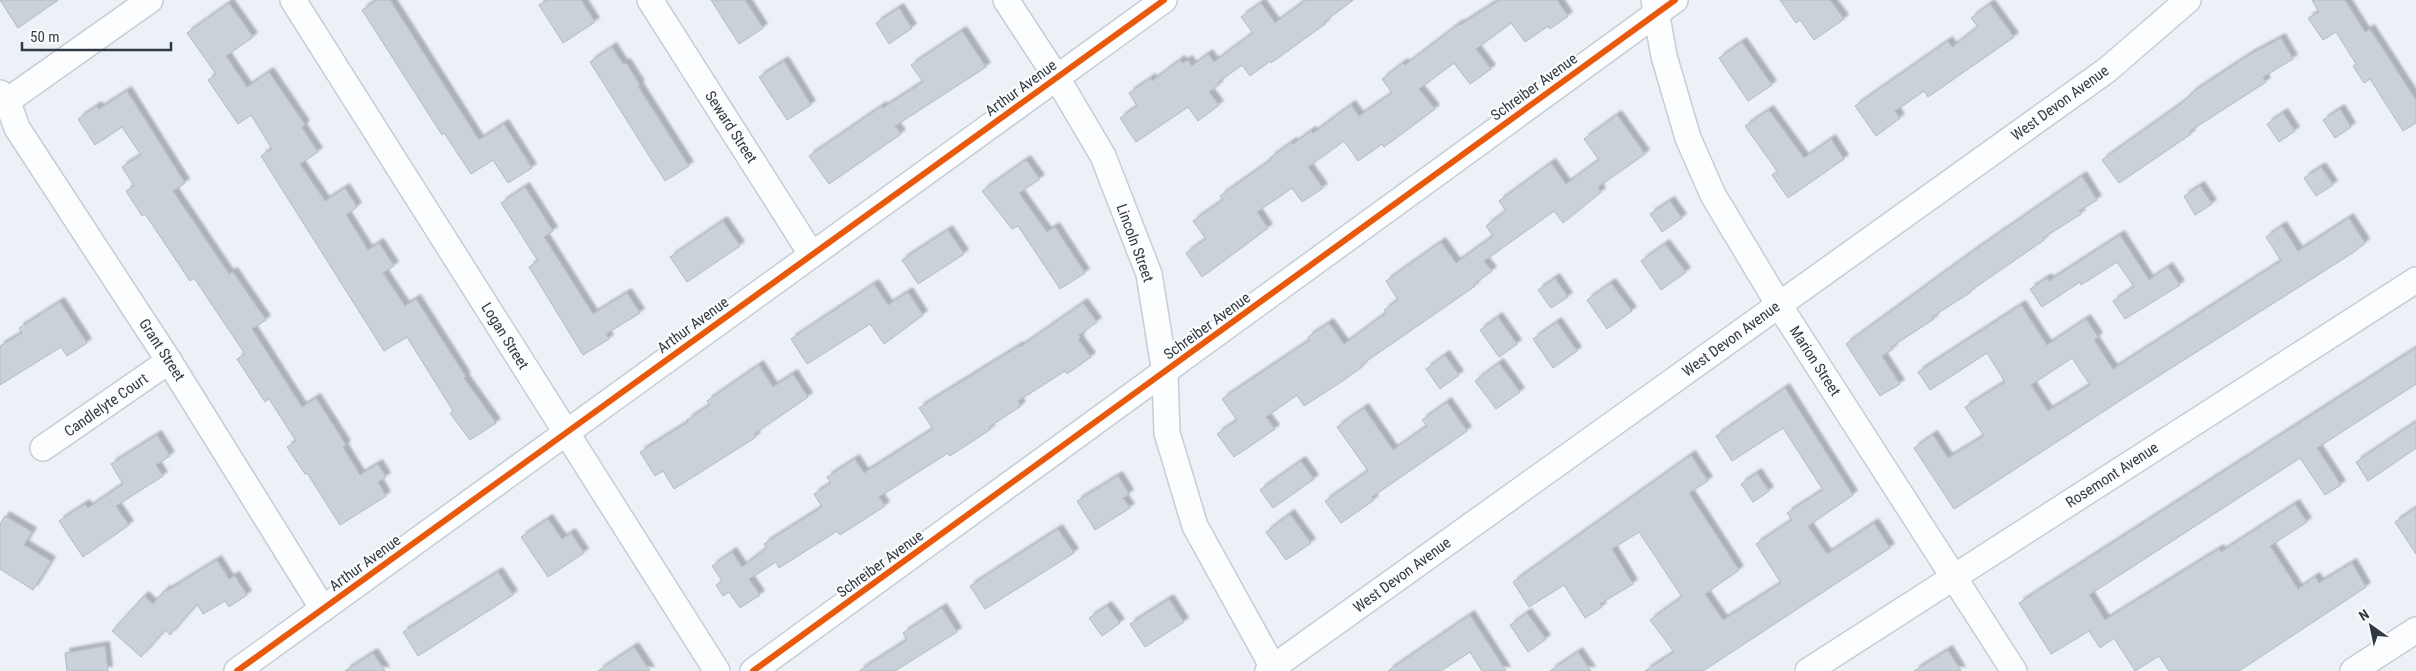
<svg xmlns="http://www.w3.org/2000/svg" width="2416" height="671" font-family="'Roboto Condensed',sans-serif">
<defs>
<filter id="shadow"><feDropShadow dx="4.5" dy="-4.5" stdDeviation="1" flood-color="#0004"/></filter>
</defs>
<rect width="100%" height="100%" fill="#ebf1f7"/>
<g fill="#cad1d9" stroke="#b3bac2" fill-rule="evenodd" filter="url(#shadow)">
<path d="M0,0H58L18,28Z"/>
<path d="M377,0H390L479,140L504,124L532,168L508,183L493,160L471,174L444,133L442,135L362,10Z"/>
<path d="M547,0H581L595,22L563,43L539,5Z"/>
<path d="M711,0H745L763,28L739,44Z"/>
<path d="M1306,0H1353L1324,22L1325,24L1271,63L1270,61L1250,76L1242,65L1217,83L1219,85L1209,92L1219,105L1198,121L1188,107L1136,142L1120,118L1137,106L1129,93L1151,78L1152,81L1180,60L1183,63L1188,60L1192,66L1208,54L1214,62L1253,33L1241,17L1261,3L1275,23Z"/>
<path d="M1499,0H1557L1568,16L1550,29L1548,26L1525,42L1511,23L1476,49L1491,69L1470,84L1454,63L1419,89L1435,109L1384,147L1382,144L1358,161L1344,141L1308,167L1323,188L1302,202L1292,188L1257,212L1268,228L1202,277L1186,253L1206,239L1193,221L1223,200L1220,196L1271,160L1270,158L1292,142L1293,144L1311,131L1313,133L1351,105L1359,116L1392,93L1382,79L1403,63L1405,65L1459,24L1460,25Z"/>
<path d="M1780,0H1830L1844,19L1814,40L1800,20L1796,23Z"/>
<path d="M2312,0H2345L2365,32L2370,29L2416,100V123L2403,131L2370,79L2364,83L2353,66L2356,64L2336,32L2323,40L2308,18L2319,12Z"/>
<path d="M229,3L253,37L226,56L247,87L269,72L305,125L302,128L318,152L300,164L325,201L345,188L357,207L346,215L368,250L379,243L394,266L383,273L405,306L416,299L466,377L464,378L496,423L470,440L450,413L453,411L407,337L384,351L261,156L272,149L251,115L238,124L208,80L216,74L187,33Z"/>
<path d="M1990,4L2014,37L1928,97L1924,91L1895,111L1900,118L1876,136L1855,106L1948,41L1952,47L1978,27L1971,18Z"/>
<path d="M899,8L912,28L889,44L876,23Z"/>
<path d="M962,31L986,67L895,126L901,134L829,184L809,156L882,106L883,108L923,82L911,65Z"/>
<path d="M2281,38L2293,59L2263,77L2266,82L2190,131L2191,134L2119,183L2102,160L2182,103L2193,92L2249,55Z"/>
<path d="M1742,42L1772,85L1748,101L1719,58Z"/>
<path d="M612,47L623,64L626,63L640,85L638,86L689,166L665,181L590,62Z"/>
<path d="M784,61L811,105L787,120L759,77Z"/>
<path d="M127,91L185,183L173,191L229,274L233,272L266,320L252,329L302,407L316,398L346,445L343,447L360,475L378,464L386,477L378,482L386,496L340,525L307,473L305,474L287,447L296,441L269,399L265,402L237,359L245,354L194,278L190,281L145,214L142,216L126,191L134,186L122,167L141,155L122,127L95,145L78,119L97,106L99,109Z"/>
<path d="M2340,109L2351,127L2335,138L2323,120Z"/>
<path d="M1769,110L1804,158L1831,139L1844,159L1788,198L1772,175L1777,171L1745,126Z"/>
<path d="M2283,113L2295,131L2279,142L2267,124Z"/>
<path d="M1617,115L1645,154L1598,187L1601,192L1563,223L1554,211L1484,261L1492,271L1474,284L1475,286L1361,365L1362,367L1341,382L1304,406L1297,395L1266,417L1275,429L1234,457L1217,434L1237,420L1222,399L1310,340L1308,337L1329,323L1344,344L1386,313L1384,310L1398,300L1386,281L1441,242L1456,263L1493,236L1486,226L1506,211L1499,201L1551,163L1566,184L1599,160L1584,139Z"/>
<path d="M1026,160L1040,179L1019,193L1047,232L1055,227L1085,273L1060,289L1018,226L1012,229L982,191Z"/>
<path d="M2321,167L2333,185L2316,196L2304,178Z"/>
<path d="M2082,176L2097,200L2079,211L2081,214L2043,238L2044,240L1970,291L1971,292L1932,317L1934,319L1891,347L1893,349L1882,356L1900,384L1880,396L1846,344L1972,252Z"/>
<path d="M2200,186L2212,204L2195,215L2184,196Z"/>
<path d="M525,187L553,231L544,237L593,314L627,293L640,313L606,334L609,339L583,355L529,267L538,261L501,203Z"/>
<path d="M1670,201L1682,218L1662,232L1650,214Z"/>
<path d="M2349,218L2365,243L2354,252L2124,398L1954,509L1914,448L1933,435L1948,458L1984,436L1965,407L2005,382L1987,353L1930,390L1918,372L2021,305L2047,345L2086,319L2098,337L2094,340L2113,369L2281,261L2266,237L2282,226L2298,251ZM2072,358L2090,385L2048,411L2031,385Z"/>
<path d="M723,221L740,246L687,282L670,257Z"/>
<path d="M948,230L964,254L918,284L902,260Z"/>
<path d="M2120,235L2149,280L2168,267L2180,285L2125,319L2113,301L2134,287L2117,262L2081,285L2080,282L2042,307L2030,289L2047,278L2049,281Z"/>
<path d="M1665,244L1686,272L1661,290L1641,261Z"/>
<path d="M1555,278L1568,297L1551,308L1538,290Z"/>
<path d="M1611,283L1632,311L1607,329L1587,300Z"/>
<path d="M874,284L888,305L908,292L923,315L884,344L870,324L807,364L791,339Z"/>
<path d="M60,302L87,343L67,356L61,347L0,385V346L22,333L19,328Z"/>
<path d="M1083,303L1097,322L1079,335L1081,337L1078,339L1091,357L1067,374L1065,371L1018,401L1021,406L989,427L991,429L950,456L948,453L879,497L885,506L840,535L837,531L779,568L776,562L749,579L760,595L740,608L729,592L723,596L716,585L722,581L712,566L732,552L742,567L767,548L764,544L822,507L814,494L831,483L827,477L855,459L864,473L933,429L919,408L1019,346L1020,347Z"/>
<path d="M1498,317L1517,344L1499,357L1480,330Z"/>
<path d="M1557,322L1577,351L1553,368L1533,339Z"/>
<path d="M2416,348V384L2317,448L2341,485L2325,495L2300,458L2089,595L2105,620L2219,549L2221,552L2295,504L2307,522L2270,546L2298,589L2315,577L2319,583L2352,563L2366,587L2239,671H2169L2159,656L2135,671L2114,638L2100,648L2089,631L2051,654L2019,603Z"/>
<path d="M1445,355L1459,375L1440,389L1426,369Z"/>
<path d="M1499,363L1520,392L1496,409L1475,381Z"/>
<path d="M759,365L773,387L793,374L808,397L754,434L756,437L674,489L663,471L655,476L640,452L688,422L687,420L710,405L707,401Z"/>
<path d="M1785,388L1853,495L1808,526L1827,554L1874,523L1890,548L1703,671H1645L1674,652L1650,620L1682,597L1639,532L1612,549L1633,584L1600,604L1602,607L1585,618L1564,585L1529,607L1513,582L1691,455L1708,481L1689,493L1739,570L1705,594L1723,620L1781,583L1756,544L1792,520L1787,513L1823,490L1783,428L1732,461L1716,436Z"/>
<path d="M1447,402L1467,431L1372,497L1374,500L1341,523L1325,501L1368,471L1337,427L1364,408L1393,450L1427,426L1422,420Z"/>
<path d="M2416,422V448L2368,481L2356,462Z"/>
<path d="M157,435L170,456L156,465L163,476L116,506L129,525L83,557L59,521L85,504L88,508L123,484L111,464Z"/>
<path d="M1301,461L1314,479L1273,508L1260,490Z"/>
<path d="M1757,473L1769,491L1753,502L1741,484Z"/>
<path d="M1118,476L1129,494L1123,498L1130,508L1095,530L1077,501Z"/>
<path d="M2416,508V554L2395,522Z"/>
<path d="M1290,514L1311,543L1286,560L1266,532Z"/>
<path d="M5,516L32,532L24,545L51,561L33,590L0,569V524Z"/>
<path d="M548,519L562,539L571,533L584,553L548,577L521,537Z"/>
<path d="M1058,529L1074,553L985,609L970,586Z"/>
<path d="M217,560L229,579L235,576L247,595L229,607L225,601L203,614L197,604L170,635L165,630L141,657L112,631L144,596L153,604L165,590L167,591Z"/>
<path d="M498,572L513,595L418,656L403,632Z"/>
<path d="M1169,599L1184,622L1145,647L1130,624Z"/>
<path d="M1107,606L1120,623L1102,636L1089,618Z"/>
<path d="M942,608L957,632L895,671H859L907,640L903,633Z"/>
<path d="M1527,613L1546,639L1528,652L1510,625Z"/>
<path d="M1470,615L1506,671H1482L1470,652L1441,671H1388Z"/>
<path d="M105,646L108,671H67L65,653Z"/>
<path d="M634,647L650,671H598Z"/>
<path d="M1948,650L1961,671H1914Z"/>
<path d="M1578,652L1591,671H1550Z"/>
<path d="M373,653L385,671H345Z"/>
</g>
<g fill="none" stroke-linecap="round" stroke-linejoin="round">
<defs>
<g id="minor">
<path d="M293,0L717,671"/>
<path d="M650,0L812,255"/>
<path d="M1006,0L1057,78L1103,156L1149,274L1165,373L1167,433L1195,526L1275,671"/>
<path d="M1654,0L1664,56L1688,138L1713,195L1779,305L2014,671"/>
<path d="M0,93L7,100L17,128L169,361L323,609"/>
<path d="M0,106L150,0"/>
<path d="M43,448L169,361"/>
<path d="M237,671L1164,0"/>
<path d="M753,671L1675,0"/>
<path d="M1268,671L2107,70L2188,0"/>
<path d="M1808,671L2416,280"/>
<path d="M2353,671L2416,630"/>
</g>
</defs>
<use href="#minor" stroke="#c5cdd5" stroke-width="28"/>
<use href="#minor" stroke="#fcfdfe" stroke-width="25"/>
<defs>
<g id="cycleway">
<path d="M237,671L1164,0"/>
<path d="M753,671L1675,0"/>
</g>
</defs>
<use href="#cycleway" stroke="#fcfcfc" stroke-width="9"/>
<use href="#cycleway" stroke="#e8590c" stroke-width="6"/>
</g>
<g text-anchor="middle" stroke-width="4.5" stroke-linejoin="round" paint-order="stroke">
<g font-size="15" fill="#303a45" stroke="#fcfcfc">
<text transform="translate(1534 87) rotate(-36)" y="5">Schreiber Avenue</text>
<text transform="translate(1021 88) rotate(-36)" y="5">Arthur Avenue</text>
<text transform="translate(2060 103) rotate(-36)" y="5">West Devon Avenue</text>
<text transform="translate(731 127) rotate(57)" y="5">Seward Street</text>
<text transform="translate(1135 243) rotate(70)" y="5">Lincoln Street</text>
<text transform="translate(693 325) rotate(-36)" y="5">Arthur Avenue</text>
<text transform="translate(1207 326) rotate(-36)" y="5">Schreiber Avenue</text>
<text transform="translate(505 336) rotate(58)" y="5">Logan Street</text>
<text transform="translate(1731 339) rotate(-36)" y="5">West Devon Avenue</text>
<text transform="translate(162 350) rotate(57)" y="5">Grant Street</text>
<text transform="translate(1815 361) rotate(57)" y="5">Marion Street</text>
<text transform="translate(106 405) rotate(-35)" y="5">Candlelyte Court</text>
<text transform="translate(2112 475) rotate(-33)" y="5">Rosemont Avenue</text>
<text transform="translate(365 563) rotate(-36)" y="5">Arthur Avenue</text>
<text transform="translate(880 564) rotate(-36)" y="5">Schreiber Avenue</text>
<text transform="translate(1402 575) rotate(-36)" y="5">West Devon Avenue</text>
</g>
</g>
<g transform="translate(2371 626) rotate(327)" stroke="#fcfcfc" stroke-width="4" paint-order="stroke">
<path d="M0-4L9 19L0 12L-9 19Z" fill="#303a45"/>
<text y="-8" font-size="14" font-weight="bold" text-anchor="middle" fill="#303a45">N</text>
</g>
<path d="M22 42v8h149v-8" fill="none" stroke="#303a45" stroke-width="2.5"/>
<text x="30" y="42" font-size="15" fill="#303a45" stroke="#fcfcfc" stroke-width="4" paint-order="stroke">50 m</text>
</svg>
